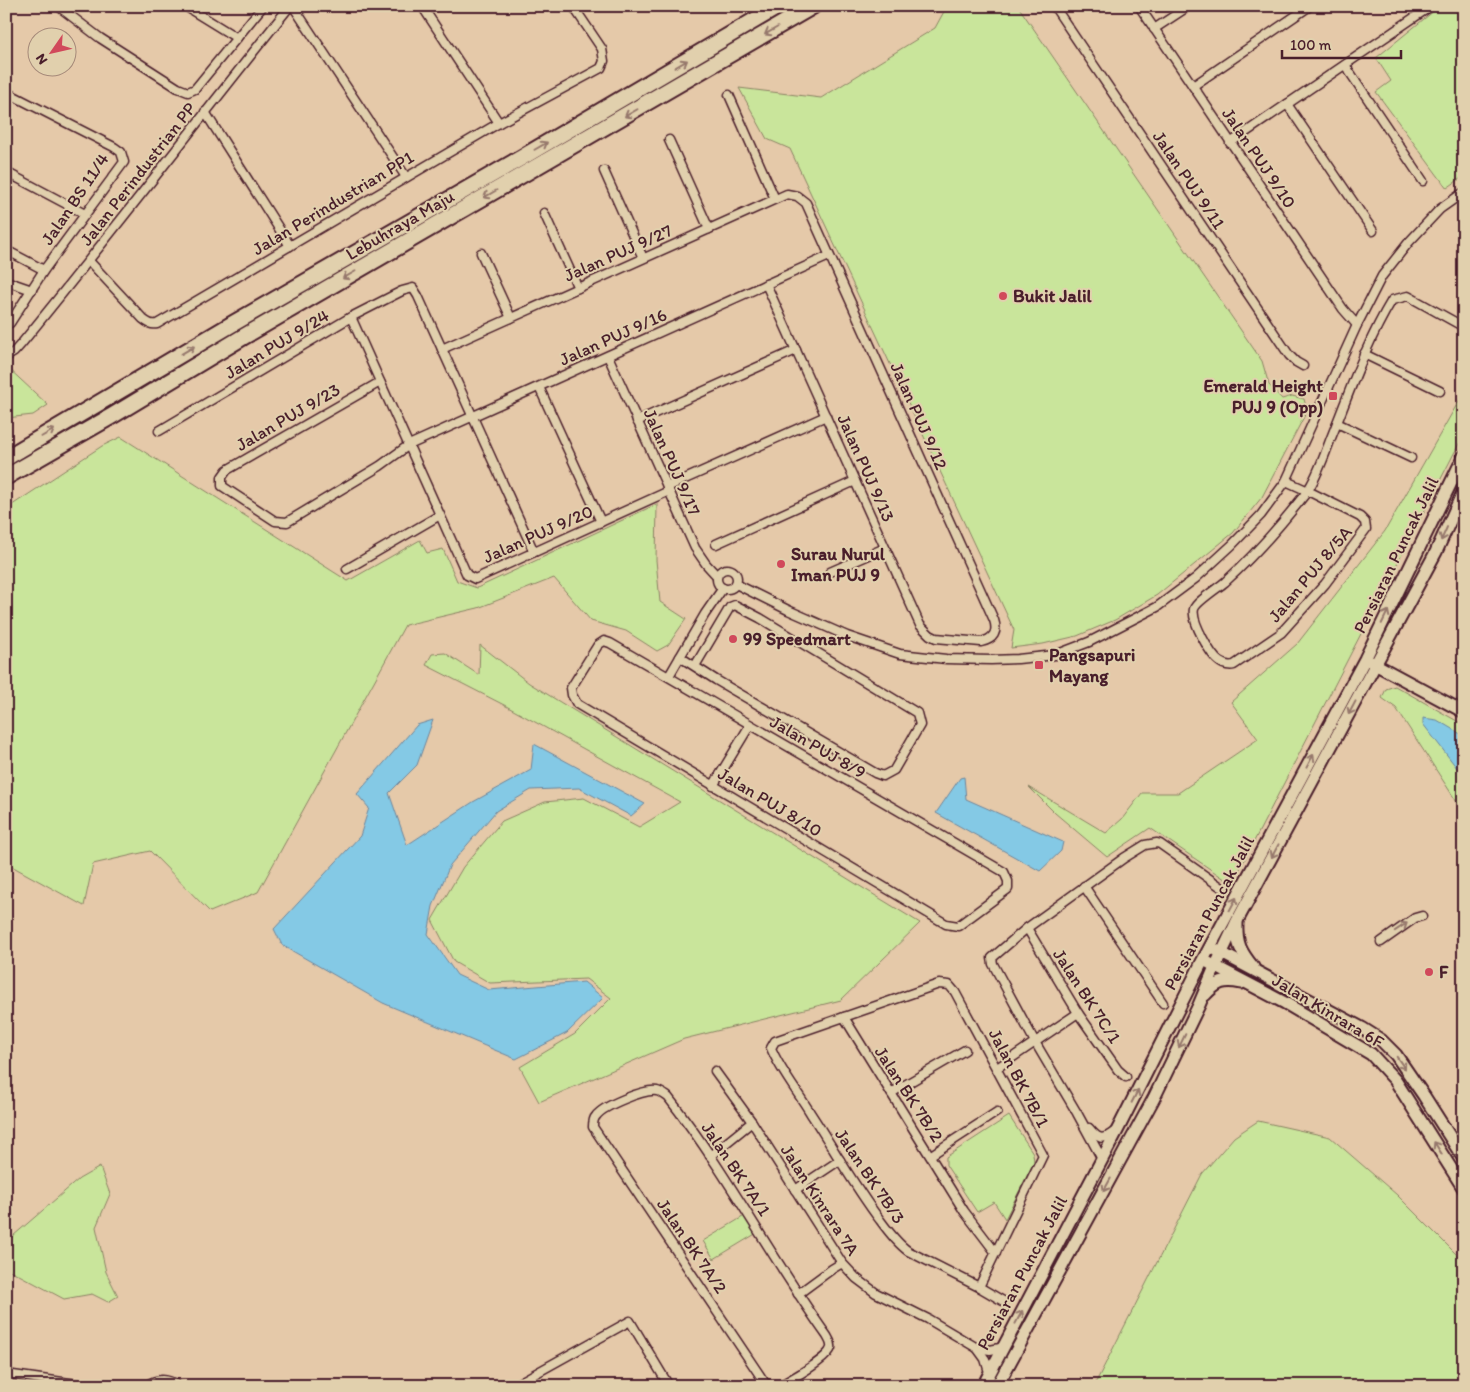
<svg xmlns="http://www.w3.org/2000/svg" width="1470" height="1392" font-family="Itim,sans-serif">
<rect width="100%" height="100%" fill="#e5c9a9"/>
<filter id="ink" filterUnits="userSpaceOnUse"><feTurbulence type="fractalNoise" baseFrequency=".02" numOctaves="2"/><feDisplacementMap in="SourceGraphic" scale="10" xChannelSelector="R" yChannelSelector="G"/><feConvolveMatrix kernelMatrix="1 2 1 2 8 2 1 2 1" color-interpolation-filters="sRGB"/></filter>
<g filter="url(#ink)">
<g fill="#c9e59b" stroke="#8a8263">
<path d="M947,6H1018L1262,361L1269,385L1282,399L1292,396L1304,399L1307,411L1262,497L1233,533L1157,595L1115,620L1077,636L1043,644L1011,648L1014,630L790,149L767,139L739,88L821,98L935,28Z"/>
<path d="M1440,6H1464V176L1447,188L1376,92L1391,81L1376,58Z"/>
<path d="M6,366L48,405L33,415L6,418Z"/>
<path d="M1464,392V434L1232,884L1150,828L1107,857L1055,813L1029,787L1106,833L1122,819L1142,793H1178L1258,739L1231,702L1297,644L1385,531Z"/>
<path d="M121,437L348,581L420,540L427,553L443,549L457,581L477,588L657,504L656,560L660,602L686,619L668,645L657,651L626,631L591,621L554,578L478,608L405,625L258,892L210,912L150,851L93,864L84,906L6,863V509L102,446Z"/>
<path d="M480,645L529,683L920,923L841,1000L684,1039L539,1102L520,1067L575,1034L611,998L586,979L490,983L454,962L432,920L463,867L502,821L545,802L584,798L639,827L680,802L506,706L426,665L432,654L445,653L479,675Z"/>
<path d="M1395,686L1464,725V813L1396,708L1382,698L1386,689Z"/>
<path d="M1009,1116L1033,1153L1034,1162L1005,1219L994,1202L977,1212L946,1165V1157Z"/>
<path d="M1258,1121L1330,1137L1397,1195L1464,1262V1386H1094L1202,1174L1234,1137Z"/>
<path d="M100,1167L110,1194L96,1227L106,1272L118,1296L108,1302L92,1294L64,1299L6,1268V1242L79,1179Z"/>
<path d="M746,1215L757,1233L714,1259L703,1241Z"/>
</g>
<g fill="#84c9e5" stroke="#6d859b">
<path d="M1423,718L1437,720L1464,736V777L1423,724Z"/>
<path d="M433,720L417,765L389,793L407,845L473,802L531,770L534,744L645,804L631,816L579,788L531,790L496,811L450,865L433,906L428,934L457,975L489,990L584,982L603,998L567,1033L516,1059L383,1003L282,945L274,929L360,836L369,808L357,794L417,725Z"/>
<path d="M964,777L966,799L1063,842L1061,851L1040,871L936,813L960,778Z"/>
</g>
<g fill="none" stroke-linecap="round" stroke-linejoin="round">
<defs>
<g id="street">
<path d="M58,6L100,38L178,88L188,92L195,89L263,6"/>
<path d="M185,6L237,38"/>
<path d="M293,6L406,177"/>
<path d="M422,6L499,123"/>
<path d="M1054,6L1289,355L1296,362L1303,366"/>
<path d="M1139,6L1343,309L1357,325"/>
<path d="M1154,29L1189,6"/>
<path d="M1345,65L1423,181"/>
<path d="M1193,86L1310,6"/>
<path d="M6,92L114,147L121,152L124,162L44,270L10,323L6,324"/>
<path d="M729,95L775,199"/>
<path d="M1287,104L1373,231"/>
<path d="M205,112L290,246"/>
<path d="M669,140L709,229"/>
<path d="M1230,143L1431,6"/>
<path d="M604,171L643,258"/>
<path d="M6,172L85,214"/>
<path d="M544,213L578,288"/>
<path d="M6,250L44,270"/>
<path d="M481,253L511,318"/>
<path d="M89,261L143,319C148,323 151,325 157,324L499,123L601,68L604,61L602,49L573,6"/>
<path d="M6,281L32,290"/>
<path d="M351,317L467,575L475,579L669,491"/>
<path d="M442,349L787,194L797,196L806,203L994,620C998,632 994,639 981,642L936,638L930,635L920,625L766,284"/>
<path d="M1364,354L1440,391"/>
<path d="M608,356L695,548L706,564L717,576"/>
<path d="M6,357L14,352L22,343C113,232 200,118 290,6"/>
<path d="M380,382L227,470L222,477V486L275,521L287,522L380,466L409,445L829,256"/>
<path d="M539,387L601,522"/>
<path d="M637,421L796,350"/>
<path d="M1337,423L1411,458"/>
<path d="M159,431L351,317L402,291L413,288L418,296L534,552"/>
<path d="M1286,481L1308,491L1360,517L1365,522L1366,529L1325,584L1281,633L1234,665C1230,666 1224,665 1220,662C1211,656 1191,621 1194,609C1196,602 1218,588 1225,582C1255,555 1281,525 1306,493C1316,480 1325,454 1331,438C1350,391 1366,343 1392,300L1408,296L1464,327"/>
<path d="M667,487L826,416"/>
<path d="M716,544L855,481"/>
<circle cx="727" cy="579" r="10"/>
<path d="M347,569L440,515"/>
<path d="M830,572L885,548"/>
<path d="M736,584L788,610L847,636L900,654L946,659L991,660L1018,659L1055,655L1089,642L1157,607L1196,578L1232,545L1261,515L1286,481L1357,325L1382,276L1409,242L1440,209L1464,192"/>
<path d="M604,641L610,643L1004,872L1008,881V889L958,926L946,924L577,704L572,695L571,688L598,645Z"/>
<path d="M680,657L716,680L875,773L883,776L894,770L920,725L917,713L760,618L735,605L730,607L695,666"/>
<path d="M669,676L705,614L723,588"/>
<path d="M713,786L750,725"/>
<path d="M1084,886L1163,1003"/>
<path d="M1027,928L1078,1013L1118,1070L1126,1077"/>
<path d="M1381,942L1415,918L1422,916"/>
<path d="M844,1017L964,1211L996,1253"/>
<path d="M997,1068L1078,1013"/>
<path d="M715,1071L752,1122L842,1263L856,1278L876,1293L928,1319L977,1348L990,1350L1000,1348L1004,1345"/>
<path d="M891,1093L965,1050"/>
<path d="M1089,1128C1098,1139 1102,1141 1114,1132"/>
<path d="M931,1155L997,1112"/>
<path d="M710,1156L752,1122"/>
<path d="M1102,1159L1077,1113L1035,1042L993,964L992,958L1027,928L1124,858L1145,845L1157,843L1160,844L1221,887"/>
<path d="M795,1190L840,1160"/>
<path d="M979,1287L1043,1155L955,992L949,985L939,984L775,1041L771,1048C781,1072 798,1092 811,1114C834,1149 854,1186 880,1220C888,1231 897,1243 908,1251L979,1287L1003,1301"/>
<path d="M798,1294L832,1269L842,1263"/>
<path d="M977,1348L985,1359L989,1372"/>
<path d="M6,1374L91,1386"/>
<path d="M146,1386C157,1378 167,1378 178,1386"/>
<path d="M513,1386L630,1321L669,1386"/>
<path d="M771,1386L765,1383L593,1127C593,1123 593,1119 596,1116C603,1106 644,1089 657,1091C661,1092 665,1095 668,1097C727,1172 771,1258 827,1336C829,1340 832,1343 831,1348C828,1359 790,1380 779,1386"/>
</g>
<g id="secondary">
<path d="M1371,662L1464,712"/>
<path d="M1237,923C1236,944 1241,952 1253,967"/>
<path d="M1216,950L1362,1028L1381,1040L1396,1055L1424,1096L1464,1159"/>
<path d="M1209,963L1285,1003L1371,1054L1395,1080L1464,1189"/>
<path d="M1205,995C1217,982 1224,979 1241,983"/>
<path d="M983,1386L1119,1127L1203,960L1365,659L1464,456"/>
<path d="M997,1386L1154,1098L1199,1005L1215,967L1237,921L1436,552L1464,490"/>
</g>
<g id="highway">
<path d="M6,458L234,323L521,158L779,6"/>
<path d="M6,477L112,416L243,337L813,6"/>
</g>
</defs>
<use href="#street" stroke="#4a1f2b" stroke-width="11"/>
<use href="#secondary" stroke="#4a1f2b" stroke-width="15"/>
<use href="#highway" stroke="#4a1f2b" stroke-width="19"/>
<use href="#street" stroke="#e1d0ad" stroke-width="8"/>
<use href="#secondary" stroke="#e1d0ad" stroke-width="11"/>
<use href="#highway" stroke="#e1d0ad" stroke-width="15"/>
</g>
<defs><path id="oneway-shaft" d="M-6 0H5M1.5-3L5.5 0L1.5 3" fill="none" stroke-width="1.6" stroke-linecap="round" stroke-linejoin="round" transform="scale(1.25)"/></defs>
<g stroke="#96786c">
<use href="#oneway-shaft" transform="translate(771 31) rotate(150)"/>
<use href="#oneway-shaft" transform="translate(681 64) rotate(-30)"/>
<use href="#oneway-shaft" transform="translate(631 113) rotate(150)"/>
<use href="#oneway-shaft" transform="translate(541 146) rotate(-30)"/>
<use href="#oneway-shaft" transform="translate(490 194) rotate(150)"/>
<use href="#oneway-shaft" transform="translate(349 275) rotate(150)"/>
<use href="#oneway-shaft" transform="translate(188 350) rotate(-31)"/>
<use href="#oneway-shaft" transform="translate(48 433) rotate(-30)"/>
<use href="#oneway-shaft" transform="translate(1444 534) rotate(114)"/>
<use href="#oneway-shaft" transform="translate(1385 617) rotate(-64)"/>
<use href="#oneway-shaft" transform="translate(1352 708) rotate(118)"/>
<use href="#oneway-shaft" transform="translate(1310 761) rotate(-62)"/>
<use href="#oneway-shaft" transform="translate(1275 851) rotate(118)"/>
<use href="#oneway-shaft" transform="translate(1233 904) rotate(-62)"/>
<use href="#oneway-shaft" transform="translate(1401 927) rotate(-34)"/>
<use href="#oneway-shaft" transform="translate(1182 1041) rotate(116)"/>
<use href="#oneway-shaft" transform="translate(1401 1063) rotate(55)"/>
<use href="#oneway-shaft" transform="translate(1135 1096) rotate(-63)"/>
<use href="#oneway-shaft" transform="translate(1438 1148) rotate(-122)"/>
<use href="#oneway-shaft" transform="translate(1107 1185) rotate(119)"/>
<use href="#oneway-shaft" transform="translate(1019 1317) rotate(-62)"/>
</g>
</g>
<g fill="#d1495b" stroke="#e1d0ad" stroke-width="2">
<circle cx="1003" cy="296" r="5"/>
<rect x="1328" y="391" width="10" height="10" rx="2.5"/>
<circle cx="781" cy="564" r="5"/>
<circle cx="733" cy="639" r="5"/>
<rect x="1034" y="660" width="10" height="10" rx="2.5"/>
<circle cx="1429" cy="972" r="5"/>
</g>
<g text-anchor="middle" stroke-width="4" stroke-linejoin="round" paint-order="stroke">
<g font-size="18" fill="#4a1f2b" stroke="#e1d0ad">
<text transform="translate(1259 158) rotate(56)" y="6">Jalan PUJ 9/10</text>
<text transform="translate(138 174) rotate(-52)" y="6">Jalan Perindustrian PP</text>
<text transform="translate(1189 180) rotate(56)" y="6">Jalan PUJ 9/11</text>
<text transform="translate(75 199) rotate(-56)" y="6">Jalan BS 11/4</text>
<text transform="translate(333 203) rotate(-31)" y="6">Jalan Perindustrian PP1</text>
<text transform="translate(400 225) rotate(-30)" y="6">Lebuhraya Maju</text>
<text transform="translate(618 253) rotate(-24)" y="6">Jalan PUJ 9/27</text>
<text transform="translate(613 337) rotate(-24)" y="6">Jalan PUJ 9/16</text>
<text transform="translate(277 344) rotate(-31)" y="6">Jalan PUJ 9/24</text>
<text transform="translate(919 416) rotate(66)" y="6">Jalan PUJ 9/12</text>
<text transform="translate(288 417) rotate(-30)" y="6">Jalan PUJ 9/23</text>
<text transform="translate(672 462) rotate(66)" y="6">Jalan PUJ 9/17</text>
<text transform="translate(866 468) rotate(66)" y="6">Jalan PUJ 9/13</text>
<text transform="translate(538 534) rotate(-24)" y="6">Jalan PUJ 9/20</text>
<text transform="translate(1396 555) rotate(-64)" y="6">Persiaran Puncak Jalil</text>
<text transform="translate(1310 574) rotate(-50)" y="6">Jalan PUJ 8/5A</text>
<text transform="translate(818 747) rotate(30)" y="6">Jalan PUJ 8/9</text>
<text transform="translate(770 802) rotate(31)" y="6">Jalan PUJ 8/10</text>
<text transform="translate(1209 913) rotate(-62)" y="6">Persiaran Puncak Jalil</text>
<text transform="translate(1087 996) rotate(57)" y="6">Jalan BK 7C/1</text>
<text transform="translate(1328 1011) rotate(31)" y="6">Jalan Kinrara 6F</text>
<text transform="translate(1019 1078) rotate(62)" y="6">Jalan BK 7B/1</text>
<text transform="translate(909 1094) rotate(57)" y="6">Jalan BK 7B/2</text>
<text transform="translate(736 1169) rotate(56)" y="6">Jalan BK 7A/1</text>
<text transform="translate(870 1176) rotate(56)" y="6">Jalan BK 7B/3</text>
<text transform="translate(820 1200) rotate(57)" y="6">Jalan Kinrara 7A</text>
<text transform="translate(692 1246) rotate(56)" y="6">Jalan BK 7A/2</text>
<text transform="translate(1022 1273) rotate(-62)" y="6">Persiaran Puncak Jalil</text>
</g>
<g font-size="18" font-weight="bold" fill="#4a1f2b" stroke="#e1d0ad" text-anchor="start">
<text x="1013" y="302">Bukit Jalil</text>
<text x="1323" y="392" text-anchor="end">Emerald Height<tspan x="1323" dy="21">PUJ 9 (Opp)</tspan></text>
<text x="791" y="560">Surau Nurul<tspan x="791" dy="21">Iman PUJ 9</tspan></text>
<text x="743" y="645">99 Speedmart</text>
<text x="1049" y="661">Pangsapuri<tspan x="1049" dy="21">Mayang</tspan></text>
<text x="1439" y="978">F</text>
</g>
</g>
<rect width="1470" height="1392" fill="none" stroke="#e1d0ad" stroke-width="25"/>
<rect x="12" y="12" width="1445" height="1367" fill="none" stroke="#4a1f2b" stroke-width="2" filter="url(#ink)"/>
<g transform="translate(52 52) rotate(236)"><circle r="24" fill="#e1d0ad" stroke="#a58979"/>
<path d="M0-4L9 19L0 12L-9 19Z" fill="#d1495b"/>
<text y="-8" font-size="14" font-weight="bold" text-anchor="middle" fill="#4a1f2b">N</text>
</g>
<path d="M1282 50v8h119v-8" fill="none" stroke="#4a1f2b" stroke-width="2.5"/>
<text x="1290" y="50" font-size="15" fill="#4a1f2b" stroke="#e1d0ad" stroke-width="4" paint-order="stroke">100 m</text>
</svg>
